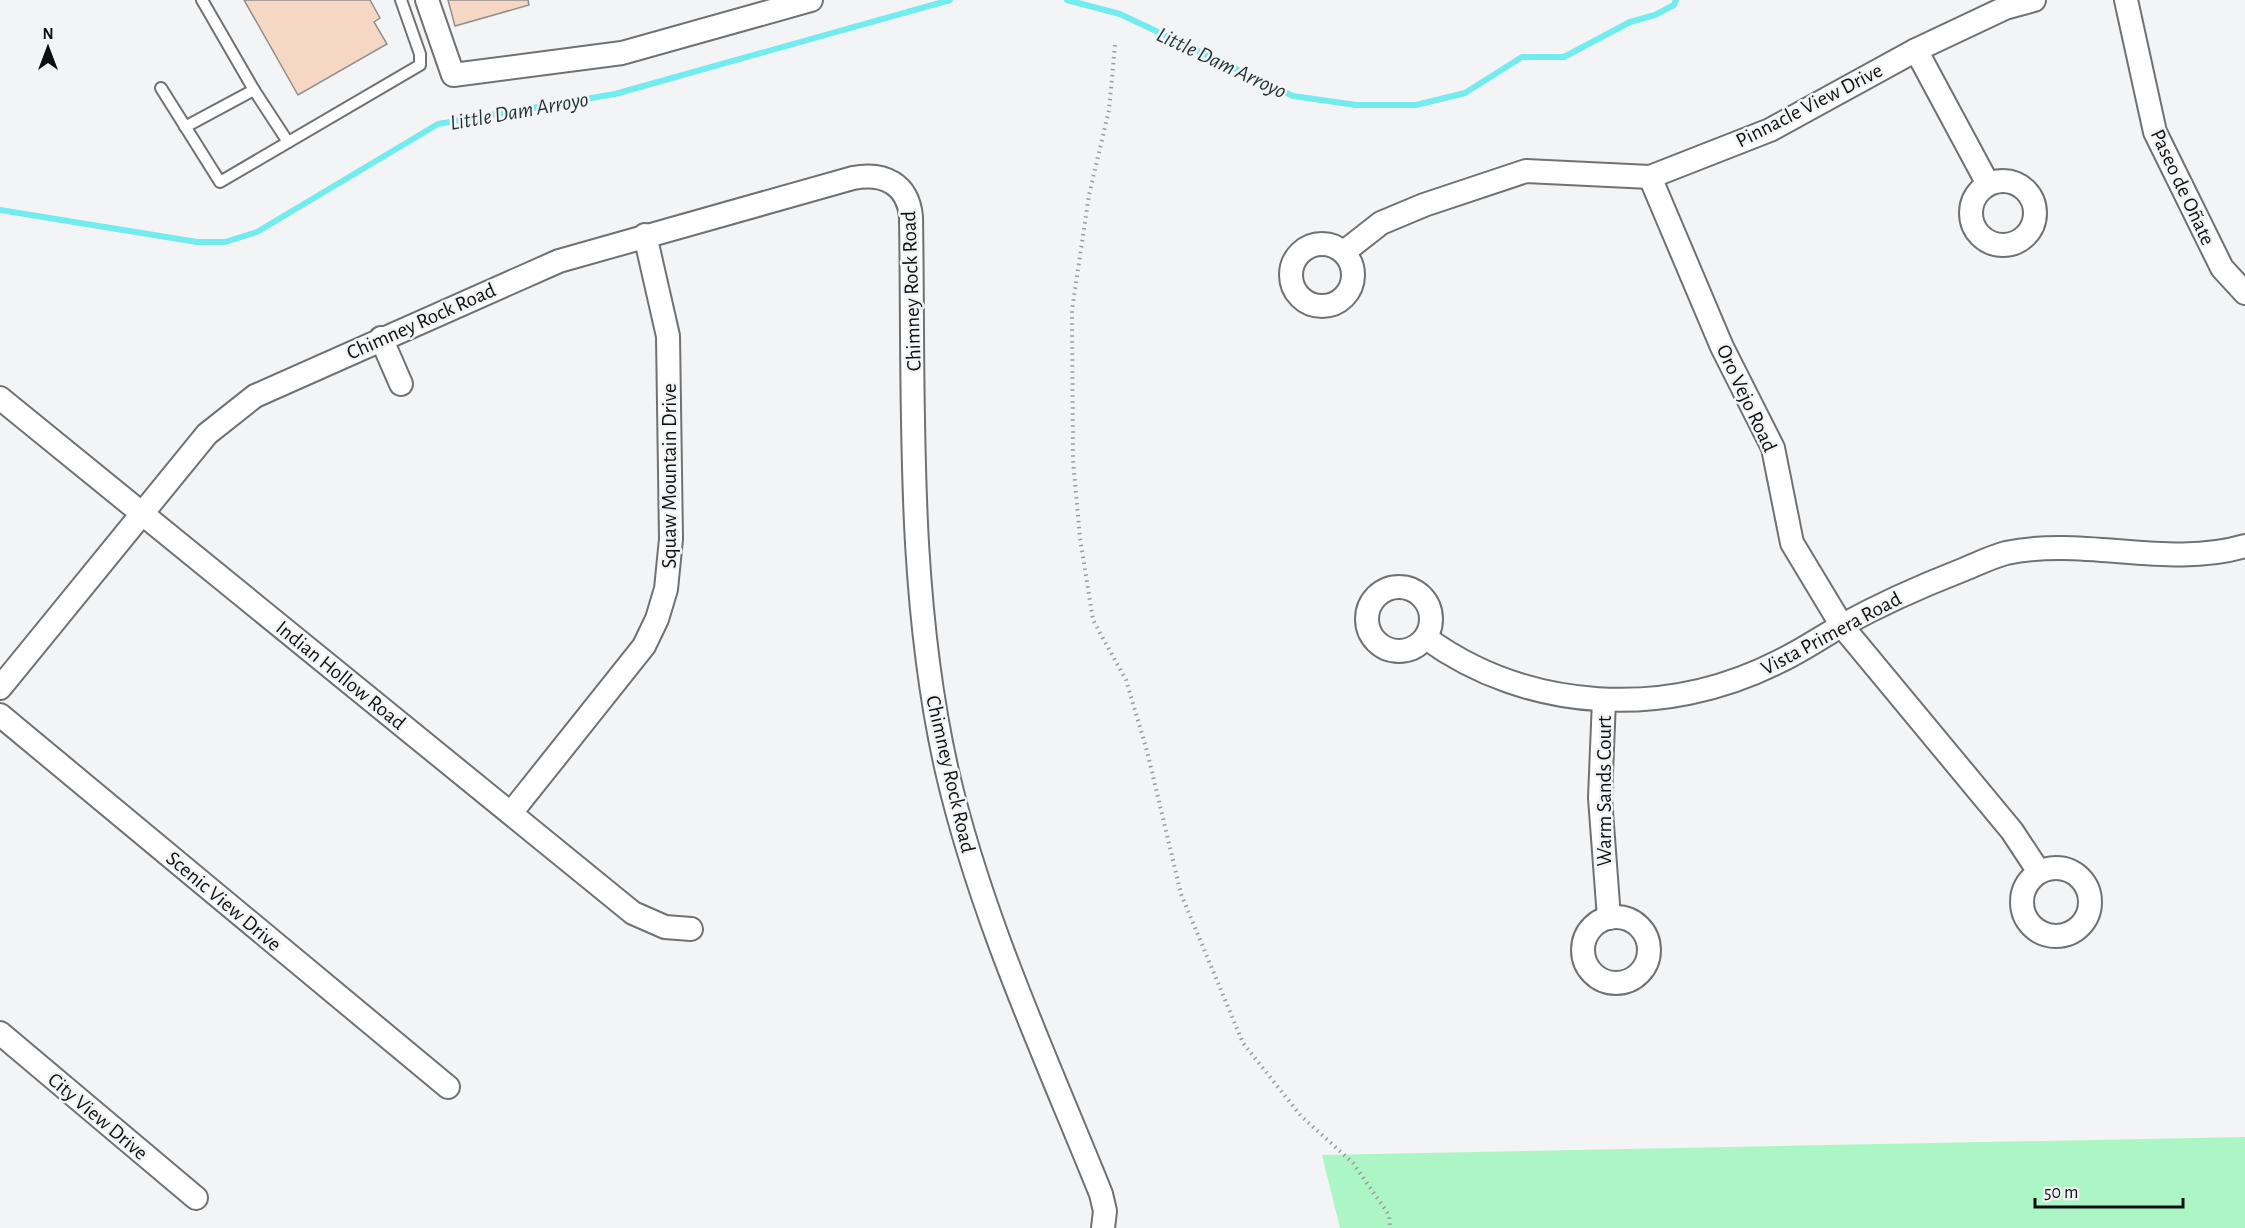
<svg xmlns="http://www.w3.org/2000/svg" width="2245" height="1228" font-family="'Alegreya Sans',sans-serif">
<rect width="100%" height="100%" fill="#f3f4f5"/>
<path fill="#acf5c5" d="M2245,1137V1228H1340L1322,1155Z"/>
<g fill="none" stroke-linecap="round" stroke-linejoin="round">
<g stroke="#72ecee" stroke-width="6">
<path d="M1067,0L1120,14L1293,96L1356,105H1416L1465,93L1522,57H1564L1630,22L1655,15L1674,5L1676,0"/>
<path d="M0,210L197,242H225L257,232L438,124L615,94L950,0"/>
</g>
</g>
<g fill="#f6d7c3" stroke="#908f8e" stroke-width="1.5">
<path d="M244,0H370L380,18L374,22L387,44L298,95Z"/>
<path d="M448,0H528L529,5L455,26Z"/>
</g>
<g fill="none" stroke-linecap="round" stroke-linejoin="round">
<defs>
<g id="service">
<path d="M202,0L254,90"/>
<path d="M161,88L220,182L420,65V54L401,0"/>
<path d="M185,127L254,90L288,142"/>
</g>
<g id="minor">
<path d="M427,0L453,75L622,53L811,0"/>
<path d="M2126,0L2155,132L2222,268L2245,293"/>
<path d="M1916,50L1988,184"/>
<path d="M1650,177L1722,347L1773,448L1792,543L1842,626L2012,831L2039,872"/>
<circle cx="2003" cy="213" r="32"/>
<circle cx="1322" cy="275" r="31"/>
<path d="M1344,252L1381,223L1424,205L1526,171L1650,177L1770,130L1916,50L2005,8L2034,0"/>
<path d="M381,338L401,384"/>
<path d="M0,398L633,913L665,927L691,929"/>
<circle cx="1399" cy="619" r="32"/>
<path d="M1426,638C1528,712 1665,719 1778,662C1800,652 1820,638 1841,626C1879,605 1919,587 1960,571C1975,565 1991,557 2006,553C2085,536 2168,569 2245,546"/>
<path d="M0,688L207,434L255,396L559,261L853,178C884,172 908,184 911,217C914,402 906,590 947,771C981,918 1045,1055 1101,1194L1105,1211L1103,1228"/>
<path d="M1604,700L1600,798L1609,918"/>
<path d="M0,715L448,1087"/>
<path d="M511,813L644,646L657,619L666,589L671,539L668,336L645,235"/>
<circle cx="2056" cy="902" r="34"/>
<circle cx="1616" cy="950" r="33"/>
<path d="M0,1033L196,1198"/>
</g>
</defs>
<use href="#service" stroke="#707172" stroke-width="14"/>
<use href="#minor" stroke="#707172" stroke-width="26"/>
<path stroke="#9b9c9d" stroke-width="4" stroke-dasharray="1.5 4.5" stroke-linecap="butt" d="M1115,45L1109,110L1089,195L1072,310L1073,460L1080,538L1093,620L1126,680L1147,751L1181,894L1243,1043L1301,1116L1353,1163L1389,1215L1390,1228"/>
<use href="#service" stroke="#fff" stroke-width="10"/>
<use href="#minor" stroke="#fff" stroke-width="22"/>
</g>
<g text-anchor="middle" stroke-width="5" stroke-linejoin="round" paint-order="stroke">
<g font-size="21" fill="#0f0f0f" stroke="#f3f4f5">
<text transform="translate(1809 105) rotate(-27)" y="7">Pinnacle View Drive</text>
<text transform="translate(2183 187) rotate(65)" y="7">Paseo de Oñate</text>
<text transform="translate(911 291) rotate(-92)" y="7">Chimney Rock Road</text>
<text transform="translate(421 321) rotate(-24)" y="7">Chimney Rock Road</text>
<text transform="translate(1747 398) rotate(65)" y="7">Oro Vejo Road</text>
<text transform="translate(669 476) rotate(-90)" y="7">Squaw Mountain Drive</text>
<text transform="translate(1831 633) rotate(-28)" y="7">Vista Primera Road</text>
<text transform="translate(341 675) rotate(39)" y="7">Indian Hollow Road</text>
<text transform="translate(951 774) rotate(77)" y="7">Chimney Rock Road</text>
<text transform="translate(1604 791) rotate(-90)" y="7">Warm Sands Court</text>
<text transform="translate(224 901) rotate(40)" y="7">Scenic View Drive</text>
<text transform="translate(98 1116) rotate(40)" y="7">City View Drive</text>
</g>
<g font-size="22" font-style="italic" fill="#1e3434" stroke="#f3f4f5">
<text transform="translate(1222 62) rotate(25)" y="8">Little Dam Arroyo</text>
<text transform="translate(519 110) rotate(-10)" y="8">Little Dam Arroyo</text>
</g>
</g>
<g transform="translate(48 48)" stroke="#f3f4f5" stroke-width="4.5" paint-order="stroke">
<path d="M0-4.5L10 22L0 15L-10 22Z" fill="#0f0f0f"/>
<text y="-9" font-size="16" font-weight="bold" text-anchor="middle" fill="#0f0f0f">N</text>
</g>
<path d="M2035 1198v9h148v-9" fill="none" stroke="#0f0f0f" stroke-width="3"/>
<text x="2044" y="1198" font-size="18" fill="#0f0f0f" stroke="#f3f4f5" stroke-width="4.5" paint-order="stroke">50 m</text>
</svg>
